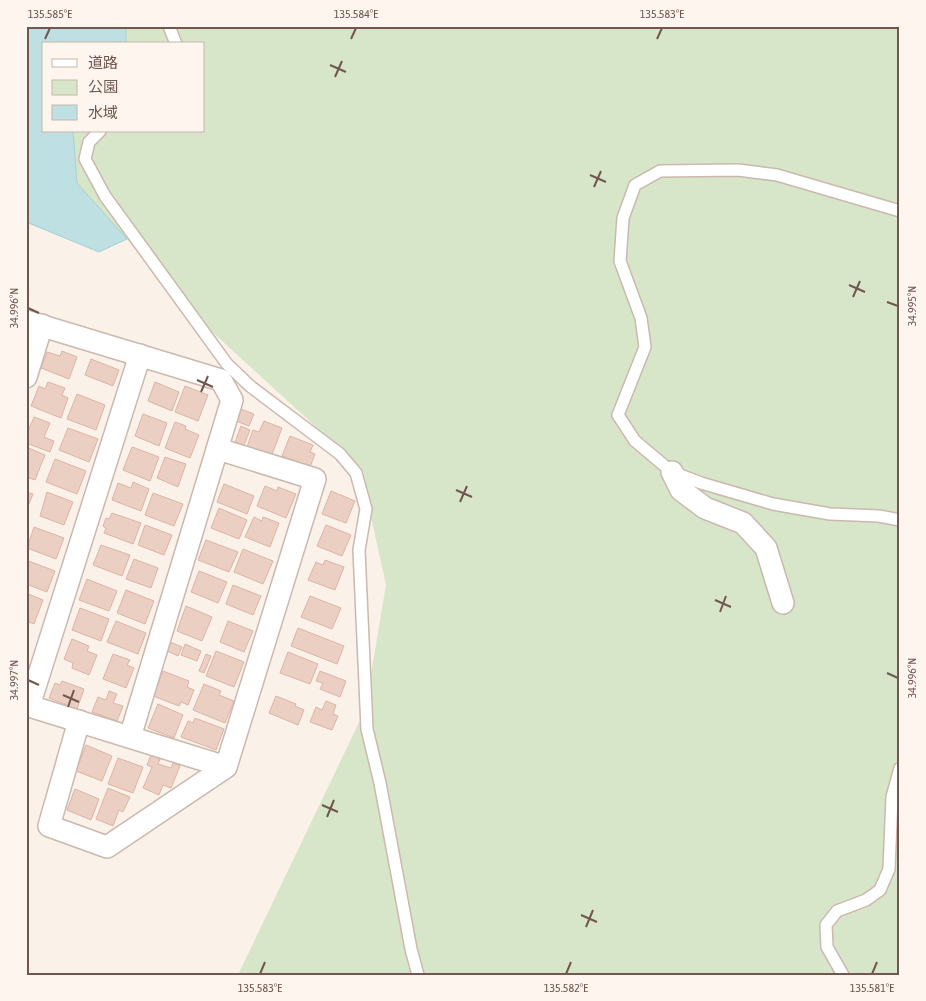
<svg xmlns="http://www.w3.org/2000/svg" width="926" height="1001" font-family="'Asap Condensed','Noto Sans JP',sans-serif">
<rect width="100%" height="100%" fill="#faf1e8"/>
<path fill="#d7e6c8" d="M126,26H900V975H238L365,710L386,585L360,467L199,320L77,183L73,131H204V44H126Z"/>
<path fill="#bee0e2" stroke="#a6d0d2" d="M26,26H126V44H44V131H73L77,183L127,239L99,252L26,222Z"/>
<g fill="#eccfc3" stroke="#ddb4a5">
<path d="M62,351L77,357L69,379L41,368L47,352L60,356Z"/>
<path d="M91,359L119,370L113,386L85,375Z"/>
<path d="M48,382L65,388L62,395L68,398L61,418L31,406L39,386L45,389Z"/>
<path d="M155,382L179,392L172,411L148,401Z"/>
<path d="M185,386L208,395L198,421L175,412Z"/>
<path d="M77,394L105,405L96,430L67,419Z"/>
<path d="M241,409L254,414L249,426L236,421Z"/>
<path d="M143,414L167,423L159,446L135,436Z"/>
<path d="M34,417L50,423L44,437L54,441L50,452L26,443V436Z"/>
<path d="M264,421L282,428L271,457L247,447L253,430L259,432Z"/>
<path d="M175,422L186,426L185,429L199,435L190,458L165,448Z"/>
<path d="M241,426L250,430L244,445L235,442Z"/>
<path d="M68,428L98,439L89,462L59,450Z"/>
<path d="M290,436L313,445L310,452L315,454L310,467L282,456Z"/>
<path d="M26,447L45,455L35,480L26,477Z"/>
<path d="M132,447L159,457L150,481L123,470Z"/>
<path d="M165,457L186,464L178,487L157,478Z"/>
<path d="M55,459L86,471L77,494L46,482Z"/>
<path d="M133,482L149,489L141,511L112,500L118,483L131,488Z"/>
<path d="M224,484L254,496L247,514L217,502Z"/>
<path d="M265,486L277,491L278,487L296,494L286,518L257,506Z"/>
<path d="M331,491L355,501L346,523L322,514Z"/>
<path d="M26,492L33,494L26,511Z"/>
<path d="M47,492L73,502L64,525L40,516Z"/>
<path d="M153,493L183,504L174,526L145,515Z"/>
<path d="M219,508L247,520L239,539L211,528Z"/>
<path d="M112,513L141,523L133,544L104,533L106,528L103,526L106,518L109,519Z"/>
<path d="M254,517L262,521L263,517L279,523L270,547L245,537Z"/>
<path d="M145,525L172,535L164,555L138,545Z"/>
<path d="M326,525L351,535L342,556L317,546Z"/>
<path d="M34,527L64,538L56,559L27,548Z"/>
<path d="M206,540L238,552L229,572L198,560Z"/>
<path d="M101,545L130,555L122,576L93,565Z"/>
<path d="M243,549L273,561L263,584L234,572Z"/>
<path d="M134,559L158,568L151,588L126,579Z"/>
<path d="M26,560L55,571L47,592L26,584Z"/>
<path d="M325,560L344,567L335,590L308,580L316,562L323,565Z"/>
<path d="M199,571L227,582L218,603L191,592Z"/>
<path d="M87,579L117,591L109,611L79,600Z"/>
<path d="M233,585L261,596L253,615L226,604Z"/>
<path d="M126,590L154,601L145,624L117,613Z"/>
<path d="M26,593L43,600L34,624L26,621Z"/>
<path d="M310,596L341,608L332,629L301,617Z"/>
<path d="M186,606L212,617L202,641L177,631Z"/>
<path d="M80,608L109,619L101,641L72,630Z"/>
<path d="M116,621L146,633L138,654L107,642Z"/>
<path d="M228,621L253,631L244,652L220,642Z"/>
<path d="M298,628L344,646L337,664L291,646Z"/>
<path d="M72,639L89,646L87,651L97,655L89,675L72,668L73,663L64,659Z"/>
<path d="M170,642L182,647L178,656L167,651Z"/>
<path d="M185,644L201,651L197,661L181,655Z"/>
<path d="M216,651L244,662L234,687L206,676Z"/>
<path d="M288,652L318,664L310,684L280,673Z"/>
<path d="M113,654L130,660L127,665L134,668L126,688L103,679Z"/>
<path d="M206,654L211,656L204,673L199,671Z"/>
<path d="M163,671L189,681L187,687L194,690L188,705L181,702L179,706L153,696Z"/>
<path d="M320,671L346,681L340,697L320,689L323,683L316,681Z"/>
<path d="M62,681L84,689L77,709L49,698L55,683L60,685Z"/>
<path d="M204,684L221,691L219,695L234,701L225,723L193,710Z"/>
<path d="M109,691L117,694L113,703L123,706L117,721L92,712L98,697L106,700Z"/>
<path d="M276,696L296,704L295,706L304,710L298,725L269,713Z"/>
<path d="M326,701L336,705L333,714L338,716L332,730L310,722L316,707L322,710Z"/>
<path d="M158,704L183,715L174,738L148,728Z"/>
<path d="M195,718L224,729L216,750L181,737L188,721L193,723Z"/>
<path d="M86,745L112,756L102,781L76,771Z"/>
<path d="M151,755L160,759L158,764L171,768L173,763L180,766L171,788L163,785L159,795L143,788L152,767L147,765Z"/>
<path d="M118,758L143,767L133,793L108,784Z"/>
<path d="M108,788L130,797L123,812L119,810L113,826L96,819Z"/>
<path d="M75,789L99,799L91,820L67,810Z"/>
</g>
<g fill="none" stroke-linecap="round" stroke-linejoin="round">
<defs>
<g id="service">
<path d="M169,26L176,44"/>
<path d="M100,131L89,142L85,159L105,196L227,364L250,386L340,454L356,473L366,509L359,550L367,729L380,783L411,949L418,975"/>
<path d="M900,211L777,175L738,170L660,171L635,185L623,218L620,261L641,318L645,347L618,415L635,441L672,472L701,483L773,504L830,514L879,516L900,520"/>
<path d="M843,975L827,947L826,925L837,911L866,900L880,890L889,869L892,797L900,768"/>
</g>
<g id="minor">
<path d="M26,321L221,380L232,400L130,737"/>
<path d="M26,377L42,325"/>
<path d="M672,472L681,490L705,508L743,523L766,548L783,603"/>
<path d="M26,705L226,767"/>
<path d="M29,706L140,355"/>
<path d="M79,721L49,826L107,847L226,767L315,479L218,449"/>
</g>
</defs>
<use href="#service" stroke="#cbb8af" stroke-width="14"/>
<use href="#minor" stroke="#cbb8af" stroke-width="24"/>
<use href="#service" stroke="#fff" stroke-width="11"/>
<use href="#minor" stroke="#fff" stroke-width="21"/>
</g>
<path fill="none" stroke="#71574f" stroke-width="2" d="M45,39L50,28M351,39L356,28M657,39L662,28M330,65L346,72M335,77L342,61M590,175L606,182M594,187L601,171M849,285L865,292M853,297L860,281M887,302L898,306M28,308L39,313M197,380L213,387M201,392L208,376M456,490L472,497M460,502L467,486M715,600L731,607M720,612L726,596M887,673L898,678M28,680L39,685M63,695L79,702M68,707L74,690M322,805L338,812M327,817L334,800M581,915L597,922M586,927L593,910M260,974L265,962M566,974L571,962M872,974L877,962"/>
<rect width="926" height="1001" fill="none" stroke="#fdf5ee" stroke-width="55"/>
<rect x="42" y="42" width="162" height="90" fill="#fdf5ee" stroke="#c5b6ae"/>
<rect x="52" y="59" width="25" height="8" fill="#ffffff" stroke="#c5b6ae"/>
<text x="88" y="68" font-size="15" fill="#71574f">道路</text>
<rect x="52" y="80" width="25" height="15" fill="#d7e6c8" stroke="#c5b6ae"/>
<text x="88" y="92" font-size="15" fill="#71574f">公園</text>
<rect x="52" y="105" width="25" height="15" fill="#bee0e2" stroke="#c5b6ae"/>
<text x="88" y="118" font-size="15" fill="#71574f">水域</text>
<rect x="28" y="28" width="870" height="946" fill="none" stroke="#71574f" stroke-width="2"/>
<g font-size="12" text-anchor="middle" fill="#71574f">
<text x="50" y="18">135.585°E</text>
<text x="356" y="18">135.584°E</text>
<text x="662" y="18">135.583°E</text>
<text transform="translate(912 306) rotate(-90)" y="4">34.995°N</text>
<text transform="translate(14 308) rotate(-90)" y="4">34.996°N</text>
<text transform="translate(912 678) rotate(-90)" y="4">34.996°N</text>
<text transform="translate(14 680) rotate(-90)" y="4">34.997°N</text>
<text x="260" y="992">135.583°E</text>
<text x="566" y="992">135.582°E</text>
<text x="872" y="992">135.581°E</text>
</g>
</svg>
